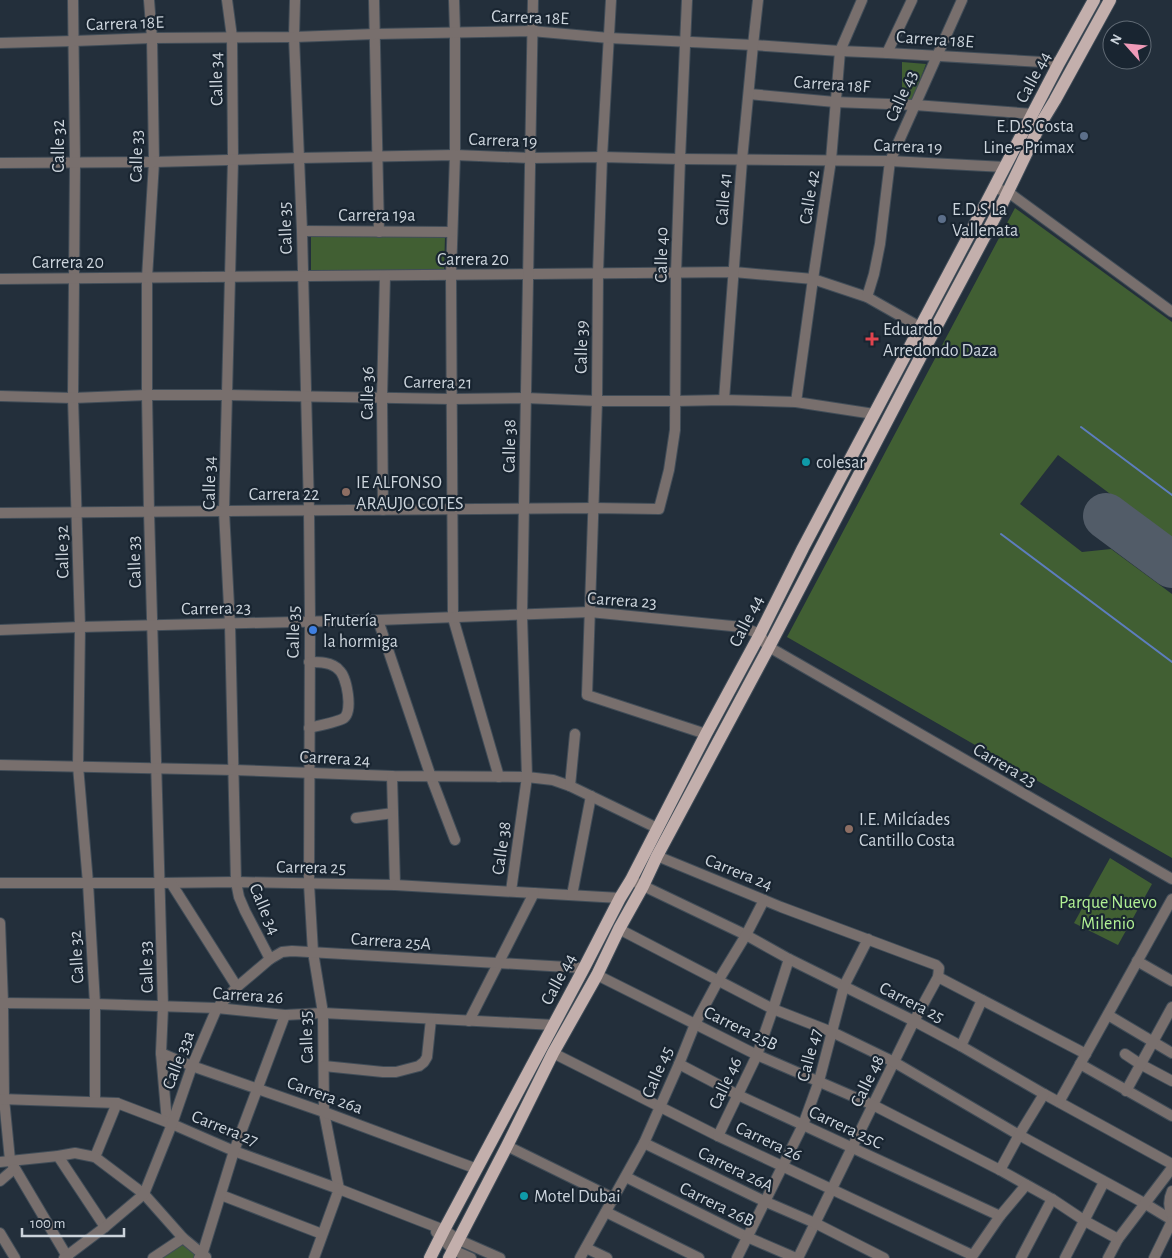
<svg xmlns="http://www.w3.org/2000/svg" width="1172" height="1258" font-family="'Alegreya Sans',sans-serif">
<rect width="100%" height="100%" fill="#232f3b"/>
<g fill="#415f33">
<path d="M902,62L926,64L912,101L902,102Z"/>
<path d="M1015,208L1172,322V540L1058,455L1020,504L1082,552L1111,549L1172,594V858L787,637Z"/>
<path d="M445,236L444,272L311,271V237Z"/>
<path d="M1110,858L1152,884L1118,945L1074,923Z"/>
<path d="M183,1242L196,1256L194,1258H161Z"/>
</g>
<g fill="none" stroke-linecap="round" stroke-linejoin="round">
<g stroke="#5d7dbd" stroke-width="2">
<path d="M1081,427L1172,495"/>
<path d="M1001,534L1172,662"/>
</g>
<path stroke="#525c68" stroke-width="46" d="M1106,516L1172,565"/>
<defs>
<g id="minor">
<path d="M73,0L75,163L73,398L80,627L78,766L88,883L95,1004V1102"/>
<path d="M149,0L152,38L154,162L147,278V395L149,512L163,1007L161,1053L167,1122"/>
<path d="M227,0L232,37L233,160L224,511L230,625L236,882L239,897L245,911L270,959"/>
<path d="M295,0L294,37L302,231L309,510L310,622L309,884L313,952L323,1013L324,1112L339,1189L314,1258"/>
<path d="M374,0L379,232"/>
<path d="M454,0L455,32V155L451,275L453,618L499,777"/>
<path d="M611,0L602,157L598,273L597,401L587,695L706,734"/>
<path d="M0,43L74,41L152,38L294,37L375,34L532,31L609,38L753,45L840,51L887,53L1059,63"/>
<path d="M887,53L912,0"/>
<path d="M749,94L835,102L915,105L1033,114"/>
<path d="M0,163L154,162L299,158L455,155L530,158L602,157L680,159L890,161L1005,167"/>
<path d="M994,188L1008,192L1172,312"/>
<path d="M302,231L452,232"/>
<path d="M0,279L734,272L813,279L867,297L927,331"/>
<path d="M867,297L874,274L880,244L890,161L962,0"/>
<path d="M0,396L73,398L147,395H227L452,399L526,398L597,401H675L724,400L796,402L874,414"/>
<path d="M724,400L742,160L753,45L758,0"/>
<path d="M796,402L813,279L831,160L840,51L862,0"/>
<path d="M383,510L382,397L385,276"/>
<path d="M0,513L593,508L659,509L669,470L675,430L676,273L680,159L687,0"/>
<path d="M378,620L431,777L455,840"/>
<path d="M0,630L80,627L378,620L590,612L742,627L760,634L765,643L769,647L1172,879"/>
<path d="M309,662C319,662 332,662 339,670C347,677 353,711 344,718C338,722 317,726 309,728"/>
<path d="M0,765L234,770L392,776L527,777L553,780L570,786L657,828"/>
<path d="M392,776L395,885"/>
<path d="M570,786L575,734"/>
<path d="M356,818L393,813"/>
<path d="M657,856L781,907L936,965L939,968L938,977L914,1021L798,1258"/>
<path d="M631,880L746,935L789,959L914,1021L961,1046L1044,1094L1172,1164"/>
<path d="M0,883H160L236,882L395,885L620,898"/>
<path d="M171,883L237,987"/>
<path d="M511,891L527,777L522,616L533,0"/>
<path d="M572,895L591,796"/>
<path d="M0,923L3,1003L4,1099L10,1160L68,1258"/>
<path d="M619,929L773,1009L832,1032L894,1062L1019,1135L1144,1203L1172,1220"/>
<path d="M1137,961L1172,981"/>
<path d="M597,975L757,1055L873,1105L1000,1170L1052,1199L1085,1221L1118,1239"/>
<path d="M938,977L1086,1054"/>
<path d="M0,1003L95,1004L217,1008L285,1015L323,1013L554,1025"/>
<path d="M1108,1015L1172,1053"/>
<path d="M469,1021L534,893"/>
<path d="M961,1046L982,1000"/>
<path d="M161,1053L192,1066L324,1112L477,1169"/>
<path d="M553,1053L718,1136L972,1255"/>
<path d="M1125,1054L1140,1064L1172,1081"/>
<path d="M679,1064L738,1095L1000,1216"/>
<path d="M1080,1064L1172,1116"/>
<path d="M324,1066L383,1072H396L419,1066L424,1062L427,1057L431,1019"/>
<path d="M1126,1091L1172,1007"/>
<path d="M0,1099L117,1103L172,1124L234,1151L339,1189L444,1230L459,1240L500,1258"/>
<path d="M1059,1102L1172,899"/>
<path d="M718,1136L757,1055L773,1009L789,959"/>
<path d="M644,1143L764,1201L815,1223L884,1258"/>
<path d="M507,1146L613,1198"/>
<path d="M58,1156L105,1227"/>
<path d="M95,1157L117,1103"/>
<path d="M0,1162L58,1156L75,1153L95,1157L144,1194L183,1238L206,1257"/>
<path d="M1000,1170L1019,1135L1044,1094"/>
<path d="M626,1177L747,1237L796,1258"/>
<path d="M0,1181L14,1169"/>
<path d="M1172,1191C1168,1200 1168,1207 1172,1216"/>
<path d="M221,1195L322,1234"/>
<path d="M606,1212L699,1258"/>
<path d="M436,1232L453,1250L471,1258"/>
<path d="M0,1233L15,1258"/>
<path d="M586,1248L607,1258"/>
<path d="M64,1258L105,1227L144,1194L172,1124L192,1066L217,1008L237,987L270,959L282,952L292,951L584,968"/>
<path d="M153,1258L183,1238"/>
<path d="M199,1258L202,1255L234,1151L285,1015"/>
<path d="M580,1258L644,1143L679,1064L695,1024L718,981L746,935L764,900"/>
<path d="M737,1258L803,1125L819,1081L844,986L868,939"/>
<path d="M971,1258L1000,1216L1026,1185"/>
<path d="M1021,1258L1052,1199"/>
<path d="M1065,1258L1104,1182"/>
<path d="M1108,1258L1118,1239L1172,1168"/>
<path d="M1154,1258L1172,1221"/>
</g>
<g id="major">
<path d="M430,1258L444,1230L584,968L620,898L631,880L706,734L760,634L803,548L984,207L1059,63L1094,0"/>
<path d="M449,1258L507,1146L553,1053L597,975L619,929L643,886L657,856L769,647L933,333L1002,204L1041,123L1055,100L1110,0"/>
</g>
</defs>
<use href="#minor" stroke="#414d58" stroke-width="12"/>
<use href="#major" stroke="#414d58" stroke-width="14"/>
<use href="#minor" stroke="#786f6d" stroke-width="10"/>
<use href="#major" stroke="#c3afac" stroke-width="12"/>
</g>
<g fill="#5c6f8a" stroke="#192531" stroke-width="2">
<circle cx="1084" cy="136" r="5"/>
<circle cx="942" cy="219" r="5"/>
</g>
<path fill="#e0444e" stroke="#192531" stroke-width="2" d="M869.5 331.5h5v5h5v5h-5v5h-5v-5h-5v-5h5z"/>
<g fill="#0f9aa8" stroke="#192531" stroke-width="2">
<circle cx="806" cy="462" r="5"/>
<circle cx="524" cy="1196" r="5"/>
</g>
<g fill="#8d6e63" stroke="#192531" stroke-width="2">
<circle cx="346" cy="492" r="5"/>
<circle cx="849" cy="829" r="5"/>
</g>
<circle fill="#3f7fe0" stroke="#192531" stroke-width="2" cx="313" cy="630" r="5"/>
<g text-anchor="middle" stroke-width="4.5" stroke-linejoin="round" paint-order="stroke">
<g font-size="18" fill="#ccd4dc" stroke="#192531">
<text transform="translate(530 17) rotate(2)" y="6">Carrera 18E</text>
<text transform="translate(125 23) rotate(-2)" y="6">Carrera 18E</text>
<text transform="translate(935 39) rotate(4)" y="6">Carrera 18E</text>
<text transform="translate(1033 77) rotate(-62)" y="6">Calle 44</text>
<text transform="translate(216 79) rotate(-91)" y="6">Calle 34</text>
<text transform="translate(832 84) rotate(4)" y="6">Carrera 18F</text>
<text transform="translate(901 96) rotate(-66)" y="6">Calle 43</text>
<text transform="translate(503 140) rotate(2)" y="6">Carrera 19</text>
<text transform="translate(58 146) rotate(-90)" y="6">Calle 32</text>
<text transform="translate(908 146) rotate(2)" y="6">Carrera 19</text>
<text transform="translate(136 156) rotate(-89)" y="6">Calle 33</text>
<text transform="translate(809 197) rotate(-81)" y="6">Calle 42</text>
<text transform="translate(723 199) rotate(-86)" y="6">Calle 41</text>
<text x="377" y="221">Carrera 19a</text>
<text transform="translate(285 228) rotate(-92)" y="6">Calle 35</text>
<text transform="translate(661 255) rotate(-89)" y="6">Calle 40</text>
<text x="473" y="265">Carrera 20</text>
<text x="68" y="268">Carrera 20</text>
<text transform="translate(581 347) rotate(-89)" y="6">Calle 39</text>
<text transform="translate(438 382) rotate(1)" y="6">Carrera 21</text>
<text transform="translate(367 393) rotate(-89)" y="6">Calle 36</text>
<text transform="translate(509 446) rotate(-89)" y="6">Calle 38</text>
<text transform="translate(209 483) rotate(-89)" y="6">Calle 34</text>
<text x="284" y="500">Carrera 22</text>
<text transform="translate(62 552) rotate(-91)" y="6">Calle 32</text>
<text transform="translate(134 562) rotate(-92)" y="6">Calle 33</text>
<text transform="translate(622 600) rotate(4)" y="6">Carrera 23</text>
<text transform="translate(216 608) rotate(-1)" y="6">Carrera 23</text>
<text transform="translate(746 621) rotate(-63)" y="6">Calle 44</text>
<text transform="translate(293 632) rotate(-89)" y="6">Calle 35</text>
<text transform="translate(335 758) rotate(3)" y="6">Carrera 24</text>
<text transform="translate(1005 765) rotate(30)" y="6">Carrera 23</text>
<text transform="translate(501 848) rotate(-82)" y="6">Calle 38</text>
<text transform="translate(311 867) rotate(1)" y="6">Carrera 25</text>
<text transform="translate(739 872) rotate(22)" y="6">Carrera 24</text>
<text transform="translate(265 909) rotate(67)" y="6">Calle 34</text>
<text transform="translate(391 941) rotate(4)" y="6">Carrera 25A</text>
<text transform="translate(76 957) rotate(-93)" y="6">Calle 32</text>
<text transform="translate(146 967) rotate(-92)" y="6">Calle 33</text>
<text transform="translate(558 979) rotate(-62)" y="6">Calle 44</text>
<text transform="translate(248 995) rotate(4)" y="6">Carrera 26</text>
<text transform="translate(912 1002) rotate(27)" y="6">Carrera 25</text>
<text transform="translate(741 1028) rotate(26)" y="6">Carrera 25B</text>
<text transform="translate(306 1037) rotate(-92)" y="6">Calle 35</text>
<text transform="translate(809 1055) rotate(-75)" y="6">Calle 47</text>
<text transform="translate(178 1060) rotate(-69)" y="6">Calle 33a</text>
<text transform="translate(657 1072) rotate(-67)" y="6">Calle 45</text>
<text transform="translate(867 1081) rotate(-64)" y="6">Calle 48</text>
<text transform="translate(725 1083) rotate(-65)" y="6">Calle 46</text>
<text transform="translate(325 1095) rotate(20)" y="6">Carrera 26a</text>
<text transform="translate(846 1127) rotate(25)" y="6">Carrera 25C</text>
<text transform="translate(225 1128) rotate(22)" y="6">Carrera 27</text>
<text transform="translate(769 1141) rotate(25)" y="6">Carrera 26</text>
<text transform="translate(736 1169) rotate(26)" y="6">Carrera 26A</text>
<text transform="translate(717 1204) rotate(26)" y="6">Carrera 26B</text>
</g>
<g font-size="18" fill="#ccd4dc" stroke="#192531" text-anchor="start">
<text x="1074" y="132" text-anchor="end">E.D.S Costa<tspan x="1074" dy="21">Line - Primax</tspan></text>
<text x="952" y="215">E.D.S La<tspan x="952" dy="21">Vallenata</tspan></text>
<text x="883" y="335">Eduardo<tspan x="883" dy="21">Arredondo Daza</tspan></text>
<text x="816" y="468">colesar</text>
<text x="356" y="488">IE ALFONSO<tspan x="356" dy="21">ARAUJO COTES</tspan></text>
<text x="323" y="626">Frutería<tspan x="323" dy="21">la hormiga</tspan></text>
<text x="859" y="825">I.E. Milcíades<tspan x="859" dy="21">Cantillo Costa</tspan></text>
<text x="534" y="1202">Motel Dubai</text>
</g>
<g font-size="18" fill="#b1f094" stroke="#192531">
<text x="1108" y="908">Parque Nuevo<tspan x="1108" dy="21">Milenio</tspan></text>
</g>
</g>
<g transform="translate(1127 45) rotate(297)"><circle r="24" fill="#192531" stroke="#616b75"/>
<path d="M0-4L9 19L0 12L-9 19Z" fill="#ef9ab8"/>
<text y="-8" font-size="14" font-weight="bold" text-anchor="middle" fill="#ccd4dc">N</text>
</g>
<path d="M22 1228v8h102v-8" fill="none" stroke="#ccd4dc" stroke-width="2.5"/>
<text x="30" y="1228" font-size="15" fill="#ccd4dc" stroke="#192531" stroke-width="4" paint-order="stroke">100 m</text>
</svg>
